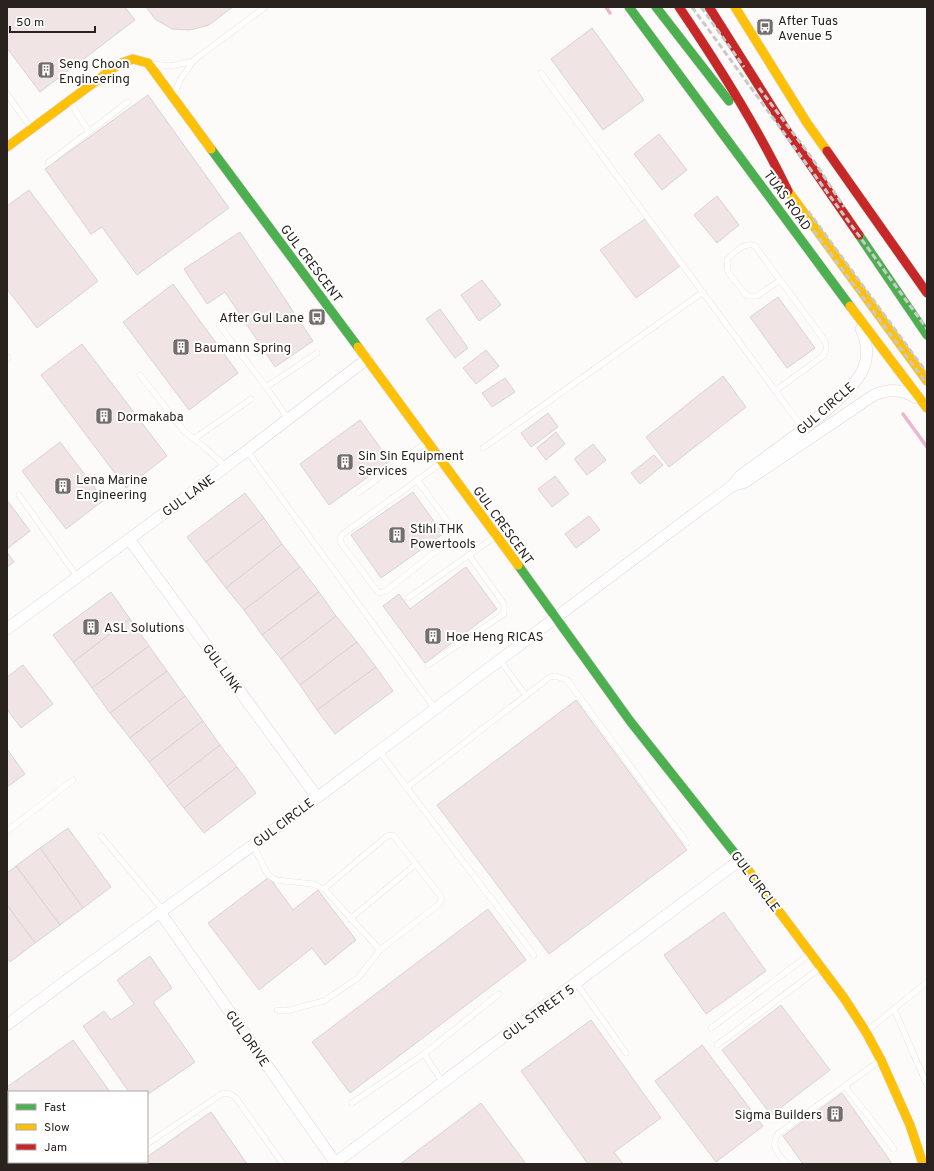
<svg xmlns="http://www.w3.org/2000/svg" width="934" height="1171" font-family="Overpass,sans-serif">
<rect width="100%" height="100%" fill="#fdfbf9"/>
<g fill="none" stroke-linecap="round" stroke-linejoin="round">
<g stroke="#ecb6d0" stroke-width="3.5">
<path d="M606,7L610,13"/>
<path d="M903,414L927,447"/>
</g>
</g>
<g fill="#f0e4e4" stroke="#d9d4d4">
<path d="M7,7H125L135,20L40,92L7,48Z"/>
<path d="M146,7H233L209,25L190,30L172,29L155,19Z"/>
<path d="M592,28L644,100L603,130L551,59Z"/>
<path d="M148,95L229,208L137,275L102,227L91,234L45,169Z"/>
<path d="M659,134L687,170L662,190L634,154Z"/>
<path d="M29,190L98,281L37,328L7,289V206Z"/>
<path d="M717,196L739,225L717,243L694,215Z"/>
<path d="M645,219L680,266L636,298L600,250Z"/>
<path d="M240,232L313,341L275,367L225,292L207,304L184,269Z"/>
<path d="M482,280L501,305L479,321L461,295Z"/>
<path d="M173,284L238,373L189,410L123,322Z"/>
<path d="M778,297L815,348L787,368L750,317Z"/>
<path d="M440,309L468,348L455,358L426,319Z"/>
<path d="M82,344L167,456L126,488L41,375Z"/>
<path d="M486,350L499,366L476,384L463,368Z"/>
<path d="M723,376L746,407L669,467L646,437Z"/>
<path d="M505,378L515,392L492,407L482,393Z"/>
<path d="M548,413L558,427L531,447L521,433Z"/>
<path d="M360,420L390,461L329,505L300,464Z"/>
<path d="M556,432L565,444L546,460L537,448Z"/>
<path d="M60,442L104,500L66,529L22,471Z"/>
<path d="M593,444L606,460L587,475L574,459Z"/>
<path d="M654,455L663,465L640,484L631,473Z"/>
<path d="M555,476L569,494L552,507L538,489Z"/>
<path d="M413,492L443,534L381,578L351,535Z"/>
<path d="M245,493L264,518L206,562L187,537Z"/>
<path d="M7,500L30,531L7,549Z"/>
<path d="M589,516L600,530L576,548L565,534Z"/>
<path d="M264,518L282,544L226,588L206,562Z"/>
<path d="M282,544L300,567L244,610L226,588Z"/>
<path d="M7,552L14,562L7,567Z"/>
<path d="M300,567L319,592L262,635L244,610Z"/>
<path d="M466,567L497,609L425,663L383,606L399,594L410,609Z"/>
<path d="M111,592L130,619L73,662L53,635Z"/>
<path d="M319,592L336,616L281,659L262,635Z"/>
<path d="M336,616L357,642L300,685L281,659Z"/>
<path d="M130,619L149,646L92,688L73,662Z"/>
<path d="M357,642L376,667L317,710L300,685Z"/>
<path d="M149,646L167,671L110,713L92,688Z"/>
<path d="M23,665L53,704L21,728L7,709V677Z"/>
<path d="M376,667L393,691L335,734L317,710Z"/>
<path d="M167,671L185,696L130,738L110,713Z"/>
<path d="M185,696L203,721L149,762L130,738Z"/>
<path d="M576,700L687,850L549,954L437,805Z"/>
<path d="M203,721L220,745L167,786L149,762Z"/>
<path d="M220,745L237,767L184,808L167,786Z"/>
<path d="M7,749L25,774L7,787Z"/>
<path d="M237,767L256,793L204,833L184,808Z"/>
<path d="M68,828L111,887L83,908L40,848Z"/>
<path d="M40,848L83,908L60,925L16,866Z"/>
<path d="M16,866L60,925L35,943L7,905V873Z"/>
<path d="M269,877L293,910L318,890L356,940L325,965L312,948L259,990L208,923Z"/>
<path d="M7,905L35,943L10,962L7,958Z"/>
<path d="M488,909L526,960L350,1093L312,1042Z"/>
<path d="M724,912L766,971L706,1014L664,955Z"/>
<path d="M150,956L172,988L153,1002L195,1062L147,1095V1092H129L83,1026L104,1011L111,1020L134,1004L117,980Z"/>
<path d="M781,1005L830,1070L771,1115L722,1050Z"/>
<path d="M591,1020L661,1118L614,1152L623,1164H588L521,1071Z"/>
<path d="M73,1040L110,1092H11L7,1087Z"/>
<path d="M702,1045L763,1126L716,1162L655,1081Z"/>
<path d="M842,1093L891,1162L889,1164H803L783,1136Z"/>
<path d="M481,1103L526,1164H400Z"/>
<path d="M211,1112L247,1164H137L140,1162H147V1157Z"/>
<path d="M7,1133L9,1136V1162H47L48,1164H7Z"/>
<path d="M60,1162H104L101,1164H61Z"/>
</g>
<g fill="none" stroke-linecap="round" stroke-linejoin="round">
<defs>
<g id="lane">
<path d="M153,64L170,66L194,61"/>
<path d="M541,73L805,431"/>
<path d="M7,94L31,128"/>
<path d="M174,95L180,80L194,60L265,7"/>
<path d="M70,102L89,132"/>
<path d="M48,163L128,102"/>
<path d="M219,325L266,387L289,420"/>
<path d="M7,359L8,358"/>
<path d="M140,375L184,431L208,450L226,467"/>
<path d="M266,387L317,353"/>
<path d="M775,391L823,356C827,351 827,347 825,341L755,246C746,241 733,253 727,260L728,272L747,296H757L780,280"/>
<path d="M194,439L251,399"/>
<path d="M483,448L703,292"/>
<path d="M247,451L435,709"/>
<path d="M417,480L454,530V537L386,591L380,593L377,591L341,543L340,538L343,534L441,463"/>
<path d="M358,493L427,442"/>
<path d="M19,495L78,578"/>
<path d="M408,598L496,536"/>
<path d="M500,660L526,696"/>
<path d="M428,665L504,614V604L469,555"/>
<path d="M379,751L534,955"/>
<path d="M406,788L550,677L556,676L567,680L687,843"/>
<path d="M7,831L73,780"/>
<path d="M101,836L163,910"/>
<path d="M253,845L268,875L276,880L313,884L324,889L380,950"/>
<path d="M350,919L416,864"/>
<path d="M577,984L626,1053"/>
<path d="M894,1009L927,1085"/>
<path d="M277,1010L286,1011L324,1001L358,978L380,950L439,904L442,898L393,835L387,836L324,889"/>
<path d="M711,1028L810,954"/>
<path d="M866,1032L927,982"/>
<path d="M717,1045L820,968"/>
<path d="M424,1054L443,1083"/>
<path d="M845,1086L894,1149"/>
<path d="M352,1103L424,1054L499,994"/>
<path d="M7,1118L9,1120"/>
<path d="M147,1144L223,1093L230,1094L236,1098L283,1164"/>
<path d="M118,1164L121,1162"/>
<path d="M786,1164C778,1153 770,1147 778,1134L881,1060"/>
</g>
<g id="street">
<path d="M732,486L740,476C769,454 853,398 864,367C869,354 867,342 861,329"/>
<path d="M129,539L317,797"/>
<path d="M7,629L178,503L367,359"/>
<path d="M160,912L336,1164"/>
<path d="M7,1025C88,963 171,905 253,845C414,727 571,604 732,486L745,482L874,395C888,389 903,389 916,398"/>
<path d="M335,1163L740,860"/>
</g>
<g id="fast">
<path d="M629,7L850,306"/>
<path d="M656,7L729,101"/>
<path d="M211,149L358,347"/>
<path d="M859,235L927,335"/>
<path d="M518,565L630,721L748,870"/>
</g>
<g id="slow">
<path d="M735,7L807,123L827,151"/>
<path d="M7,147L119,64L133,59L148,63L211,149"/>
<path d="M788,191L927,381"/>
<path d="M850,306L927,408"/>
<path d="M358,347L518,565"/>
<path d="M748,870L844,998L866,1032L881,1060L910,1125L923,1164"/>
</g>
<g id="jam">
<path d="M679,7C719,66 757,126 788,191"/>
<path d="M709,7L789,134L859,235"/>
<path d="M827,151L927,293"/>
</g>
</defs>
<use href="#lane" stroke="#dcd6d4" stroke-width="6"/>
<use href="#street" stroke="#dcd6d4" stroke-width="12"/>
<use href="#fast" stroke="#dcd6d4" stroke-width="10"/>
<use href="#slow" stroke="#dcd6d4" stroke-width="10"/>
<use href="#jam" stroke="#dcd6d4" stroke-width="10"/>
<use href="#lane" stroke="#fffefe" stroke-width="5.5"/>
<use href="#street" stroke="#fffefe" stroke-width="11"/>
<use href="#fast" stroke="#4caf50" stroke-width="9"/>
<use href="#slow" stroke="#ffc107" stroke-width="9"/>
<use href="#jam" stroke="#c62828" stroke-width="9"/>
<g stroke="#cac9c9" stroke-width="3" stroke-dasharray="6 3" stroke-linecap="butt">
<path d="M692,7L927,329"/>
<path d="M701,7L744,67"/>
<path d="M759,88L812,158L844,207"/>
<path d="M808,211L927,373"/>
<path d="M803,216L927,384"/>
</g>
</g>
<defs>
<symbol id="bus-square" viewBox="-11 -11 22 22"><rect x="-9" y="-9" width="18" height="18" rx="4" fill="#736e6b" stroke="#fff"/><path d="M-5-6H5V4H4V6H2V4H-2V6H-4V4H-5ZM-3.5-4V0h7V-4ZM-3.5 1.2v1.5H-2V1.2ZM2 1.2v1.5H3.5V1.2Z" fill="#fff"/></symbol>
<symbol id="building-square" viewBox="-11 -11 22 22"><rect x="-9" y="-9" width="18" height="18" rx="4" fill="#736e6b" stroke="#fff"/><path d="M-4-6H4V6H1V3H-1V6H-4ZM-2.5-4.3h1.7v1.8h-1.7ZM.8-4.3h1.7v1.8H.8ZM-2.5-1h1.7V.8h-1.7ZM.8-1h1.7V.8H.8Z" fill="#fff"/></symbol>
</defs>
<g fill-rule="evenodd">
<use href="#bus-square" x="755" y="17" width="20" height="20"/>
<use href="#building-square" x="36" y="60" width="20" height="20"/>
<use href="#bus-square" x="307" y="307" width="20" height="20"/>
<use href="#building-square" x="171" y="337" width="20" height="20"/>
<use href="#building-square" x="94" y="406" width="20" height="20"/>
<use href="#building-square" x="335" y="452" width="20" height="20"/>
<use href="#building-square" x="53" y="476" width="20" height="20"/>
<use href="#building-square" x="387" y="525" width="20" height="20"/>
<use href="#building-square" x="81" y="617" width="20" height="20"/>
<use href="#building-square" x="423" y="626" width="20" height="20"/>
<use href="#building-square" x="825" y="1104" width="20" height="20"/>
</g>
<g text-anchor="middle" stroke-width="4" stroke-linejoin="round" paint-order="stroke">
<g font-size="13" fill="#29221f" stroke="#fff" text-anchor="start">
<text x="778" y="25">After Tuas<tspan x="778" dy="15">Avenue 5</tspan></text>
<text x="59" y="68">Seng Choon<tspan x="59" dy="15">Engineering</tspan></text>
<text x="304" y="322" text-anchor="end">After Gul Lane</text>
<text x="194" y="352">Baumann Spring</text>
<text x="117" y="421">Dormakaba</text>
<text x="358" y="460">Sin Sin Equipment<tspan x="358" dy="15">Services</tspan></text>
<text x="76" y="484">Lena Marine<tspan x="76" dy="15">Engineering</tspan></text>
<text x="410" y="533">Stihl THK<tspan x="410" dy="15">Powertools</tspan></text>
<text x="104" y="632">ASL Solutions</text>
<text x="446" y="641">Hoe Heng RICAS</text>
<text x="822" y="1119" text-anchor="end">Sigma Builders</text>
</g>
<g font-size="13" fill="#29221f" stroke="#fff">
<text transform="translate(788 200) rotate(54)" y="5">TUAS ROAD</text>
<text transform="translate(312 263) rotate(53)" y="5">GUL CRESCENT</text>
<text transform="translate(825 408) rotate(-41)" y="5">GUL CIRCLE</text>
<text transform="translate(188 495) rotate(-36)" y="5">GUL LANE</text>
<text transform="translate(504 525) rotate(54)" y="5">GUL CRESCENT</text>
<text transform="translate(223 668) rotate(54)" y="5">GUL LINK</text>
<text transform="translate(283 822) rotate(-37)" y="5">GUL CIRCLE</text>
<text transform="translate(756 881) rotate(53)" y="5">GUL CIRCLE</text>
<text transform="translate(538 1012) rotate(-36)" y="5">GUL STREET 5</text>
<text transform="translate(248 1038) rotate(55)" y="5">GUL DRIVE</text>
</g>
</g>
<rect width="934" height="1171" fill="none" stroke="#29221f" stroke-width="16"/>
<rect x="8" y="1091" width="140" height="72" fill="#ffffff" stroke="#a9a7a5"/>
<rect x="16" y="1104" width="20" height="6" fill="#4caf50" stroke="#a9a7a5"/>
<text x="44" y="1111" font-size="12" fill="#29221f">Fast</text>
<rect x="16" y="1124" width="20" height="6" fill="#ffc107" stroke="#a9a7a5"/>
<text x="44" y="1131" font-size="12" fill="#29221f">Slow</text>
<rect x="16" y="1144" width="20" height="6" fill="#c62828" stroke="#a9a7a5"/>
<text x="44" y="1151" font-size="12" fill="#29221f">Jam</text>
<path d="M10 26v6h85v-6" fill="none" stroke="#29221f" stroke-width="2"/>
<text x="16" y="26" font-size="12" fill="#29221f" stroke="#ffffff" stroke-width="3" paint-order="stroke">50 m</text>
</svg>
